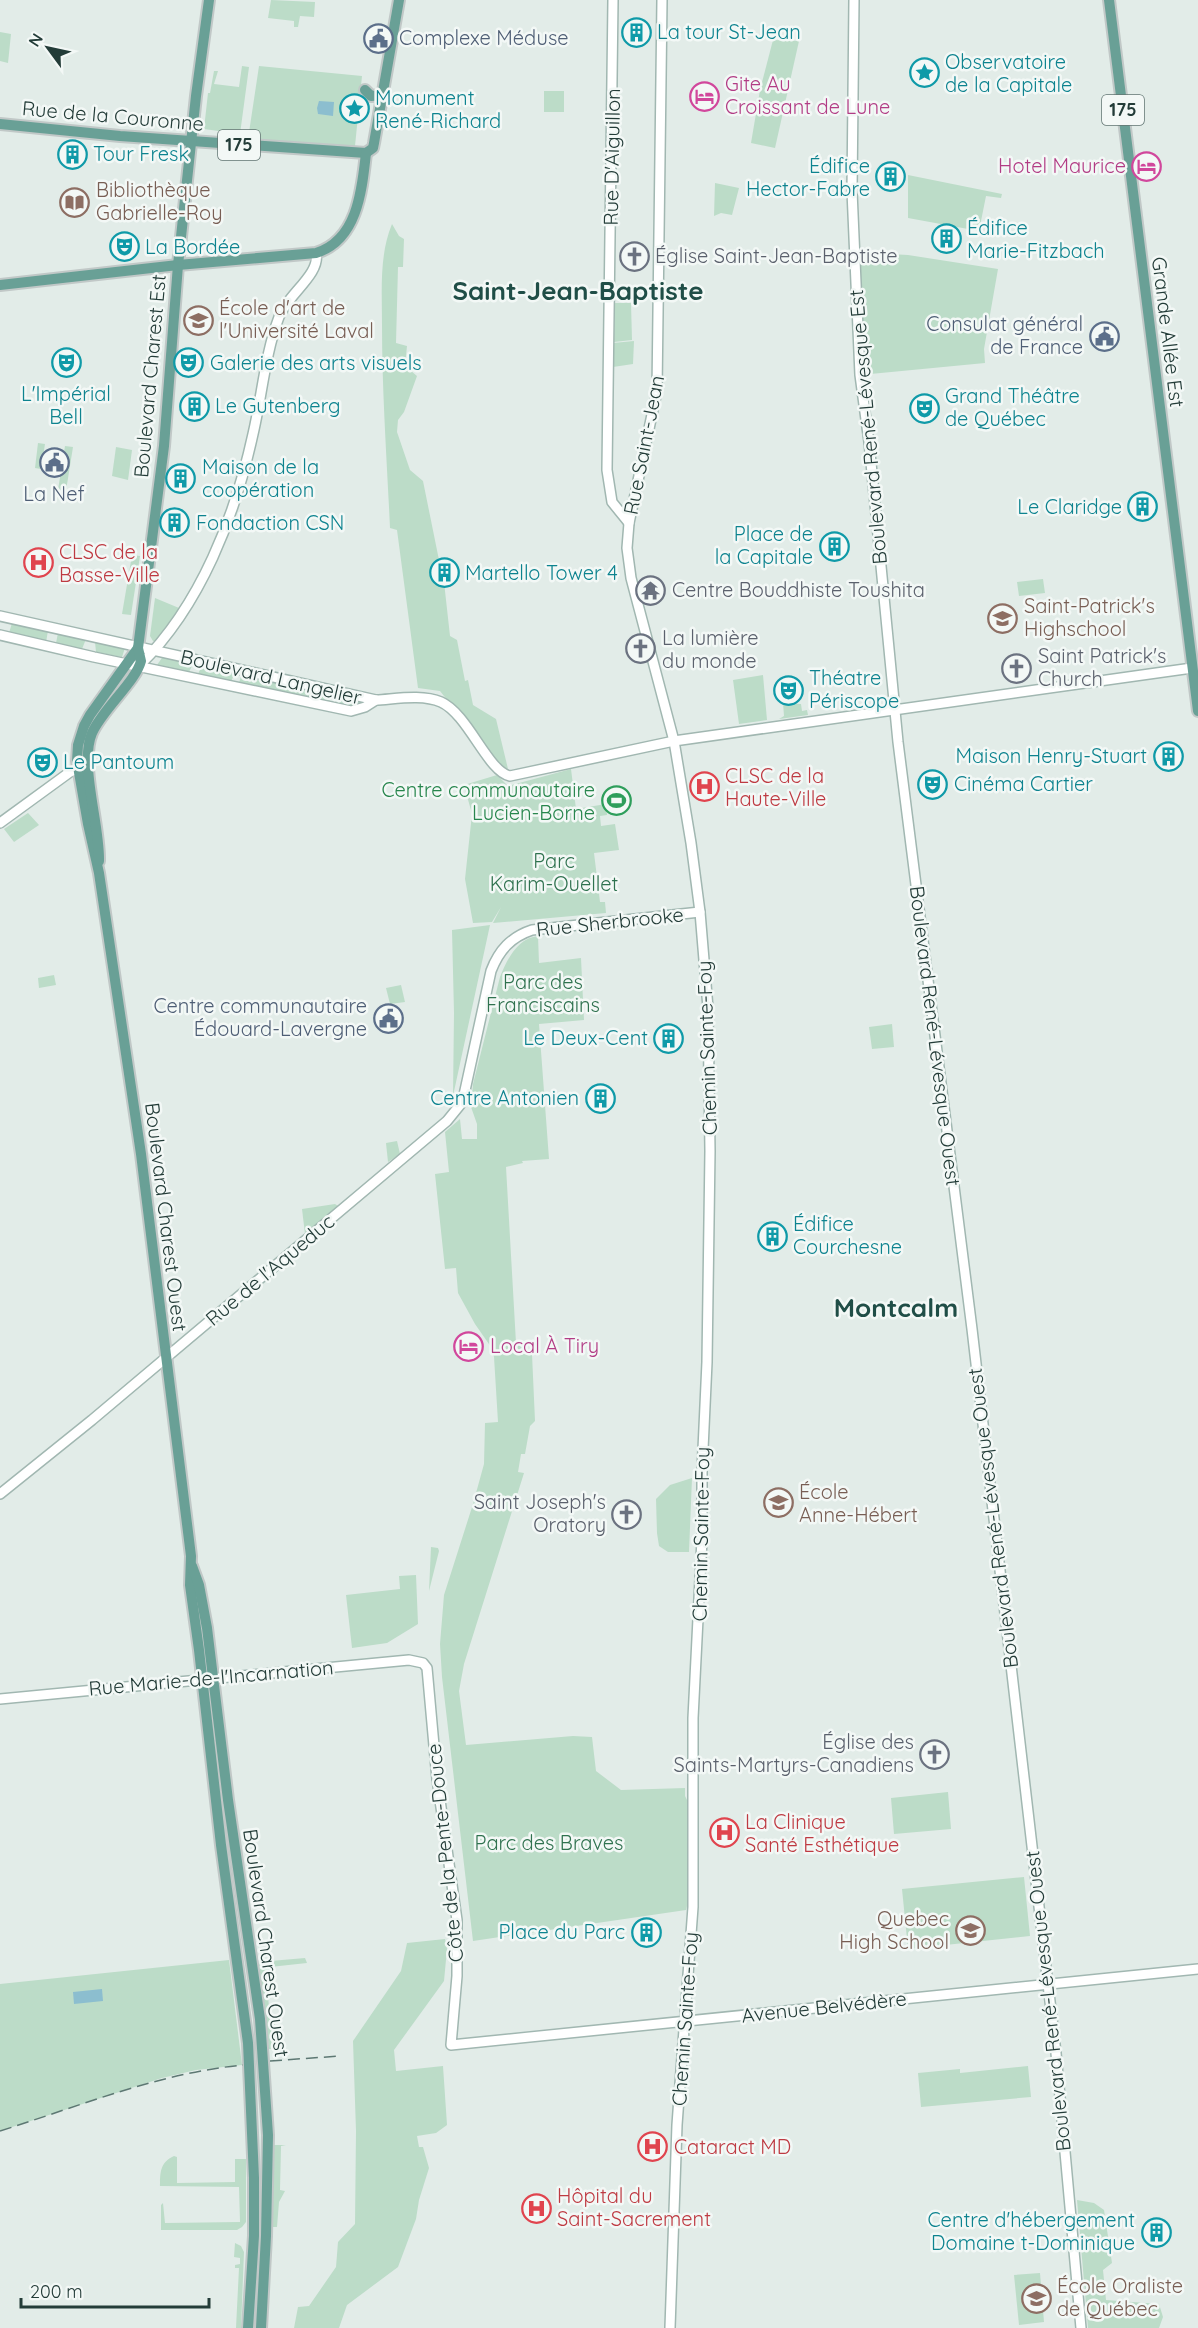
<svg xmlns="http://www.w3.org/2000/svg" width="1198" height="2328" font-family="Quicksand,sans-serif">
<rect width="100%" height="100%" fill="#e2ece8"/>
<g fill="#bcdcc8">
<path d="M271,0L315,2L314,17L300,16L298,27H294V21L268,18Z"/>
<path d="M0,32L11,34L8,63L0,61Z"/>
<path d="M773,40L799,41L775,148L751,143L760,90Z"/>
<path d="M242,66L249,67L240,134L204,129L208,93H210L214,71H218L214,84L239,87Z"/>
<path d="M259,66L362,76L355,146L344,149L248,139Z"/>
<rect x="544" y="91" width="20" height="21"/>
<path d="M908,175L1002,194L1001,198L986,196L979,231L908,218Z"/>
<path d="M715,183L739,188L732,215L721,213L714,216Z"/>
<path d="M392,224L399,236L404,239L403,267H398L396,343L407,346L405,366L417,376L404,412L398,420L397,432L410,470L423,481L439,560C430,569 432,578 444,582L450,636L457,640L465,681L468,680L473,705L496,719L508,769L499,765L440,691L418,688L397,530L390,528C387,461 382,393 382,325C382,292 379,255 392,224Z"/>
<path d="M854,252L908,255L998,269L984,349L985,363L860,375Z"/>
<path d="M615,303H631L632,340L614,342Z"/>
<path d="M634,341L633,364L613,367V343Z"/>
<path d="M38,443L45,444L41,469L35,468Z"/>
<path d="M65,446L73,447L65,497L57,496Z"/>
<path d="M116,447L132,450L128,480L112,476Z"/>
<path d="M132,555L140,556L131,615L122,614Z"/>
<path d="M1043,579L1045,593L1019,596L1017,582Z"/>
<path d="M155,598L179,608L156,641H153L150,636Z"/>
<path d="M12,623L48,631L46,642L9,633Z"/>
<path d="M58,633L86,639L82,649L56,643Z"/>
<path d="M95,642L125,648L122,657L96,652Z"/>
<path d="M164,655L194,662L189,672L157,665Z"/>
<path d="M203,663L235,672L231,682L198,674Z"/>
<path d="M242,673L331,693L329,703L239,683Z"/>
<path d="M763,675L767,720L739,724L733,680Z"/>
<path d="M339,695L369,701C361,709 347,707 337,705Z"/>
<path d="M783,703L801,704L802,711L807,710L808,715L779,719L784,716Z"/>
<path d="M571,769L576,809L606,804L607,815L600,816L601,826L615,824L619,850L594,853L600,902H605L606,913L493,923L501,907L492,922L473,923L465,879L472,814L464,785L497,775L508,786Z"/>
<path d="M28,813L39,825L14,842L4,829Z"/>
<path d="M490,925L453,1096L454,1013L452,930Z"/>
<path d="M538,936L539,963L581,958L584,1020L539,1024L549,1159L522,1161L523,1163L506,1167L516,1343L532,1354L535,1421L530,1426L525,1454H521L518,1472L524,1473L464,1664L459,1691L466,1745L573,1736L592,1737L596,1771L621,1790L685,1788V1796L693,1812L694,1879L686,1910L473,1941L442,1677L440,1644L444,1595L473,1504L484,1464L485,1423L498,1422L494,1357L491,1347L475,1324L458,1293L456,1268L445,1269L435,1174L449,1172L445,1132L460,1119L462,1139H477V1124L471,1107L473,1084L500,977C507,960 517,938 538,936Z"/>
<path d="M54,975L56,985L39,988L38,978Z"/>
<path d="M401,985L405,1002L390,1004L386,988Z"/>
<path d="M892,1024L894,1047L872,1049L869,1027Z"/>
<path d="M397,1141L400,1154L388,1162L386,1143Z"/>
<path d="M335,1204L338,1206L305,1234L302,1209Z"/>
<path d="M692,1478L689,1552H668L659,1546L657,1533L656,1499L670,1485Z"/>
<path d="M431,1547L438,1548L439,1551L429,1591Z"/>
<path d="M416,1575L418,1624L387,1643L352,1648L346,1595L400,1589L399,1576Z"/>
<path d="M948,1792L951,1829L894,1834L891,1798Z"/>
<path d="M1024,1877L1030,1936L908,1949L902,1889Z"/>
<path d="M445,1939L447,1949L444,1981L394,2050L396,2071L443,2066L447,2125L436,2133L417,2136L419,2147H423L429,2168L419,2200L416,2219L398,2267L347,2305L339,2328H294L298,2307L309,2306L336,2267L338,2242L355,2224L356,2131L353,2041L401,1971L407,1943Z"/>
<path d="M305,1958L307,1963L270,1967V1970L265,1972L268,1993L262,1994L259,1962Z"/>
<path d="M229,1960L242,2065L196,2070L162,2078L0,2131V1984Z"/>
<path d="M268,1996L270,2019H274L278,2048L269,2049L263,1997Z"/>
<path d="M1028,2066L1031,2097L921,2107L918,2073L960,2069V2073Z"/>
<path d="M274,2145H286L281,2146L280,2190L285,2191L279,2202L277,2227H272Z"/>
<path d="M174,2156L177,2157V2183L235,2182V2159H246V2222L242,2227L237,2230H161V2205L163,2203L165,2223L240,2222L239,2187L160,2186C160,2173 160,2162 174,2156Z"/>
<path d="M1077,2200L1094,2203L1104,2210L1112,2263L1103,2270L1106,2300L1159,2304L1163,2317L1159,2328H1088Z"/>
<path d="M235,2243L241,2246L244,2252L241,2328H236L239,2268H235V2265L240,2264V2258L234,2257Z"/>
<path d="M1040,2273L1044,2322L1019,2325L1014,2275Z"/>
</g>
<g fill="#8cbecf">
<path d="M319,101L334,102L333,116L318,114L317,108Z"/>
<path d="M102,1989L103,2001L74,2004L73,1992Z"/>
</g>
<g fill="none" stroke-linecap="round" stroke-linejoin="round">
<defs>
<g id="secondary">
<path d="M613,0L607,470L612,502L629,523"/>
<path d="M662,0L657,391L629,523L627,548L631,578L674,741L691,843L700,912L708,1008L710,1151L707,1362L702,1471V1539L693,1718V1907L677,2125L670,2328"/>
<path d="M854,0L852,191L860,375L869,442L898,742L972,1329L1056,2053L1081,2328"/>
<path d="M0,616L376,700C396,699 422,694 441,702C468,714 488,772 510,776L674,741L1192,668"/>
<path d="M0,635L94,657L351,711L365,707L376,700"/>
<path d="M140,665C201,605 235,516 253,434C262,396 265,354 279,317C287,295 321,274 316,253"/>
<path d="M0,823L70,772L85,766"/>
<path d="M0,1494L92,1420L447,1121L460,1105L464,1095L491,971C499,950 511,937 532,930L700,912"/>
<path d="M0,1699L409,1660L423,1663L427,1668L437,1779L457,1920V1976L451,2045L1198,1969"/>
</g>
<g id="primary">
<path d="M1109,0L1198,711"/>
<path d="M365,90L371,96L383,95"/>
<path d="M0,124L120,136L366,153"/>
<path d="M366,153L373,148L374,143L399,0"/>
<path d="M0,285L178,265L316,253C358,240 362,189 366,153"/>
<path d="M138,648L90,715L84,726L78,745L77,761L88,824L99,873L141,1154L191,1556L190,1585L199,1650L221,1845L248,2043L254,2178V2236L248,2328"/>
<path d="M99,861C100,825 79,764 92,733C102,710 136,681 141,661L138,648L164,446L178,265L196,96L209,0"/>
<path d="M192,1566L199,1585L207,1628L228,1800L260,2019L268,2135L266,2236L261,2328"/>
</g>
</defs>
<use href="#secondary" stroke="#a1b7b1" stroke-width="12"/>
<use href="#primary" stroke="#c1c8c7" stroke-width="14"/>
<use href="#secondary" stroke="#fff" stroke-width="9"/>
<use href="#primary" stroke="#69a096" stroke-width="10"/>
<g stroke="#5d7873" stroke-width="1.5" stroke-dasharray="12 6" stroke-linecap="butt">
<path d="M270,2061L340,2056"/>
<path d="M0,2131C80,2106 159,2073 243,2065"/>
</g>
</g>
<defs>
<symbol id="building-ring" viewBox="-11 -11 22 22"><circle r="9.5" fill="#f3f8f6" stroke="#0f9aa8" stroke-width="1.5"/><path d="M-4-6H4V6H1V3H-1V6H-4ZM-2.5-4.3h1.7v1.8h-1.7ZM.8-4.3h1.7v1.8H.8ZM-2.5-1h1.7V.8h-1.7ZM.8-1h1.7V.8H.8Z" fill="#0f9aa8"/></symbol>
<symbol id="civic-ring" viewBox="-11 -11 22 22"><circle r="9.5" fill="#f3f8f6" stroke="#5c6f8a" stroke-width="1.5"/><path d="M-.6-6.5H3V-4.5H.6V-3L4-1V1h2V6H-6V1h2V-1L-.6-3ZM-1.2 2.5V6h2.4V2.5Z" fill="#5c6f8a"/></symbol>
<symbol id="sight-ring" viewBox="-11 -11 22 22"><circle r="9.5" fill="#f3f8f6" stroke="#0f9aa8" stroke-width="1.5"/><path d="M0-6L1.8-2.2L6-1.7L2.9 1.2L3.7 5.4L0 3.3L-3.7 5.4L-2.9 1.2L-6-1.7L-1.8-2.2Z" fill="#0f9aa8"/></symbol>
<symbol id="hotel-ring" viewBox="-11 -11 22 22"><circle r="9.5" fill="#f3f8f6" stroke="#d1479c" stroke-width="1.5"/><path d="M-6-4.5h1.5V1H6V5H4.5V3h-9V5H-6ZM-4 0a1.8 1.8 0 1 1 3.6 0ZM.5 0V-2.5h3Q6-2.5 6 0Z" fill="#d1479c"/></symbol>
<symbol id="library-ring" viewBox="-11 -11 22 22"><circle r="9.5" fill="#f3f8f6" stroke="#8d6e63" stroke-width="1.5"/><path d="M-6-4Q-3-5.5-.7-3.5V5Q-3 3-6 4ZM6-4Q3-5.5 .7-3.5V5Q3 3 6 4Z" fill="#8d6e63"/></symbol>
<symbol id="theatre-ring" viewBox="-11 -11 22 22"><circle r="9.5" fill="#f3f8f6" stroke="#0f9aa8" stroke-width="1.5"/><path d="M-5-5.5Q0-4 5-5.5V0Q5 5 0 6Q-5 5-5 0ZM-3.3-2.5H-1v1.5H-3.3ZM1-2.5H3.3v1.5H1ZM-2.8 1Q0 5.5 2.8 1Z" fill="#0f9aa8"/></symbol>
<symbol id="church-ring" viewBox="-11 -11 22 22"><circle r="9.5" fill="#f3f8f6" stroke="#6b7280" stroke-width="1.5"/><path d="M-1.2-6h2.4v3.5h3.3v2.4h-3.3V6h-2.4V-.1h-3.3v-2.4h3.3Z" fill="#6b7280"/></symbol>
<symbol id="university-ring" viewBox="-11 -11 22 22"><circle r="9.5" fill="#f3f8f6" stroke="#8d6e63" stroke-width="1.5"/><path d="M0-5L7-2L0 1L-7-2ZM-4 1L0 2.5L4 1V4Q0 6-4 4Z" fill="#8d6e63"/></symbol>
<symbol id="hospital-ring" viewBox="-11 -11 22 22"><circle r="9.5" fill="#f3f8f6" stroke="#e0444e" stroke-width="1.5"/><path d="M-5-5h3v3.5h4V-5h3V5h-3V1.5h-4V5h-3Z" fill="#e0444e"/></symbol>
<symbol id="temple-ring" viewBox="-11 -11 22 22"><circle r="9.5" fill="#f3f8f6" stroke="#6b7280" stroke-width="1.5"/><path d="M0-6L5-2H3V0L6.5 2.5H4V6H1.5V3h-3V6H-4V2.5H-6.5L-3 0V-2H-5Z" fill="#6b7280"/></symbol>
<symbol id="school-ring" viewBox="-11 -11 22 22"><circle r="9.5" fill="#f3f8f6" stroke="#8d6e63" stroke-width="1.5"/><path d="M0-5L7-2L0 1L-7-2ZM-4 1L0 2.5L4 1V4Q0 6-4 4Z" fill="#8d6e63"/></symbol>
<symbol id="stadium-ring" viewBox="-11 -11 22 22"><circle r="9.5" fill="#f3f8f6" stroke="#2e9e5b" stroke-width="1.5"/><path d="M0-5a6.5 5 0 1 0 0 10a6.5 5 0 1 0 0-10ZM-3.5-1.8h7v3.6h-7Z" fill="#2e9e5b"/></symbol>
</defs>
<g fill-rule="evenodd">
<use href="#building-ring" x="620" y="16" width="33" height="33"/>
<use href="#civic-ring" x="362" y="22" width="33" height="33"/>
<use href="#sight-ring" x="908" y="56" width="33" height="33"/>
<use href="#hotel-ring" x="688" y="80" width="33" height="33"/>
<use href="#sight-ring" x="338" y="92" width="33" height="33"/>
<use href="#building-ring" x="56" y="138" width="33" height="33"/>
<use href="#hotel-ring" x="1130" y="150" width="33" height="33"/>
<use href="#building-ring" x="874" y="160" width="33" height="33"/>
<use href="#library-ring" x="58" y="186" width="33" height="33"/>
<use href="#building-ring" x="930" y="222" width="33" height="33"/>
<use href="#theatre-ring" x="108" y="230" width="33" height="33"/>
<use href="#church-ring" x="618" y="240" width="33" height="33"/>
<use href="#university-ring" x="182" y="304" width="33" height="33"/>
<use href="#civic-ring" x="1088" y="320" width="33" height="33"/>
<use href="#theatre-ring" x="50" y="346" width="33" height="33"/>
<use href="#theatre-ring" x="172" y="346" width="33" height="33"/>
<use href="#building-ring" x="178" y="390" width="33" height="33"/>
<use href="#theatre-ring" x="908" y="392" width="33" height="33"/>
<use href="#civic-ring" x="38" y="446" width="33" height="33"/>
<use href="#building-ring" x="164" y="462" width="33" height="33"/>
<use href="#building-ring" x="1126" y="490" width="33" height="33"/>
<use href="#building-ring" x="158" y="506" width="33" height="33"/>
<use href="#building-ring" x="818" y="530" width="33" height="33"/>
<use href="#hospital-ring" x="22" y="546" width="33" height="33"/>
<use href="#building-ring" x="428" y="556" width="33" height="33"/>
<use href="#temple-ring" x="634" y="574" width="33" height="33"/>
<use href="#school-ring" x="986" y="602" width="33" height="33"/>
<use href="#church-ring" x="624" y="632" width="33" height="33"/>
<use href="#church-ring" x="1000" y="652" width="33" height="33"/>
<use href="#theatre-ring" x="772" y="674" width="33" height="33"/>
<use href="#building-ring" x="1152" y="740" width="33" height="33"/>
<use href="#theatre-ring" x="26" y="746" width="33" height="33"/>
<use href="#theatre-ring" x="916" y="768" width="33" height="33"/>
<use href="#hospital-ring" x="688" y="770" width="33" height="33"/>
<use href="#stadium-ring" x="600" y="784" width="33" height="33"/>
<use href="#civic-ring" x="372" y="1002" width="33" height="33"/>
<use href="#building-ring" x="652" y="1022" width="33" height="33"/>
<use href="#building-ring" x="584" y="1082" width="33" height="33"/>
<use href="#building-ring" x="756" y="1220" width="33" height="33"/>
<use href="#hotel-ring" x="452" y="1330" width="33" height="33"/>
<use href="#school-ring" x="762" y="1486" width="33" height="33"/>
<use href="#church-ring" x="610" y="1498" width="33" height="33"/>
<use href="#church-ring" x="918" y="1738" width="33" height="33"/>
<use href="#hospital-ring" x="708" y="1816" width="33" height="33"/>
<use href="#school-ring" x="954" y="1914" width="33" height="33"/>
<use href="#building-ring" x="630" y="1916" width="33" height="33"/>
<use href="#hospital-ring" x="636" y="2130" width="33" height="33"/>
<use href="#hospital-ring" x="520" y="2192" width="33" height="33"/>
<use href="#building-ring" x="1140" y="2216" width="33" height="33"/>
<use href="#school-ring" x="1020" y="2282" width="33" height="33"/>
</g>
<g text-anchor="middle" stroke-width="5" stroke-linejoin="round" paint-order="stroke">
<g fill="#f3f8f6" stroke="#617471" stroke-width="1.5">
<rect x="1102" y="95" width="42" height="30" rx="4.5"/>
<rect x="218" y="130" width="42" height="30" rx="4.5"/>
</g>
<g font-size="18" font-weight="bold" fill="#233c38">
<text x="1123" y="116">175</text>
<text x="239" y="151">175</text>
</g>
<g font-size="20" fill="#0d838f" stroke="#f3f8f6" text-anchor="start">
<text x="657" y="39">La tour St-Jean</text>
<text x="945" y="69">Observatoire<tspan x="945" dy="23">de la Capitale</tspan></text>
<text x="375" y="105">Monument<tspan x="375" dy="23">René-Richard</tspan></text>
<text x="93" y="161">Tour Fresk</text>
<text x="870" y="173" text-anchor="end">Édifice<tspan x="870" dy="23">Hector-Fabre</tspan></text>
<text x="967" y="235">Édifice<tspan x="967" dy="23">Marie-Fitzbach</tspan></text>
<text x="145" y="254">La Bordée</text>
<text x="210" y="370">Galerie des arts visuels</text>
<text x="66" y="401" text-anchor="middle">L'Impérial<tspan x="66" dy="23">Bell</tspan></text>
<text x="945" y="403">Grand Théâtre<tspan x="945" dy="23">de Québec</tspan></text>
<text x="215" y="413">Le Gutenberg</text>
<text x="202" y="474">Maison de la<tspan x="202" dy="23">coopération</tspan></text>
<text x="1122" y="514" text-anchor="end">Le Claridge</text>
<text x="196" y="530">Fondaction CSN</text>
<text x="813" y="541" text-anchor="end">Place de<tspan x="813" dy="23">la Capitale</tspan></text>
<text x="465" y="580">Martello Tower 4</text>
<text x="809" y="685">Théatre<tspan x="809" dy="23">Périscope</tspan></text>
<text x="1147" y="763" text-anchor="end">Maison Henry-Stuart</text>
<text x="63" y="769">Le Pantoum</text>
<text x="954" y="791">Cinéma Cartier</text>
<text x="648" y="1045" text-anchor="end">Le Deux-Cent</text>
<text x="579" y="1105" text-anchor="end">Centre Antonien</text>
<text x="793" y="1231">Édifice<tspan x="793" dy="23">Courchesne</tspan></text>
<text x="625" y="1939" text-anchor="end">Place du Parc</text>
<text x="1135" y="2227" text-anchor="end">Centre d'hébergement<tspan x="1135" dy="23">Domaine t-Dominique</tspan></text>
</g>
<g font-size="20" fill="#4e5e75" stroke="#f3f8f6" text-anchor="end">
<text x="399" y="45" text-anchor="start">Complexe Méduse</text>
<text x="1083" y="331">Consulat général<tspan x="1083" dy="23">de France</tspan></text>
<text x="54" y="501" text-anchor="middle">La Nef</text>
<text x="367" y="1013">Centre communautaire<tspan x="367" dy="23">Édouard-Lavergne</tspan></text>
</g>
<g font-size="20" fill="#b23c85" stroke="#f3f8f6" text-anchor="start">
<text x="725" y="91">Gite Au<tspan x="725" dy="23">Croissant de Lune</tspan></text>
<text x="1126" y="173" text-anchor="end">Hotel Maurice</text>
<text x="490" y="1353">Local À Tiry</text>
</g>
<g font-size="20" fill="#233c38" stroke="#f3f8f6">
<text transform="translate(113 116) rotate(5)" y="7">Rue de la Couronne</text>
<text transform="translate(612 157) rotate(-89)" y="7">Rue D'Aiguillon</text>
<text transform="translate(1168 332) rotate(83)" y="7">Grande Allée Est</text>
<text transform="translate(150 376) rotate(-85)" y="7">Boulevard Charest Est</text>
<text transform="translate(868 427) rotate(-95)" y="7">Boulevard René-Lévesque Est</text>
<text transform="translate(644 445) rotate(-79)" y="7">Rue Saint-Jean</text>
<text transform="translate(271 677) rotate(13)" y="7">Boulevard Langelier</text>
<text transform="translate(610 922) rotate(-6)" y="7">Rue Sherbrooke</text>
<text transform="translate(935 1036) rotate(83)" y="7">Boulevard René-Lévesque Ouest</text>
<text transform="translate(707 1048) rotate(-92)" y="7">Chemin Sainte-Foy</text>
<text transform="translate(166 1217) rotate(83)" y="7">Boulevard Charest Ouest</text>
<text transform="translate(270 1270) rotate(-40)" y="7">Rue de l'Aqueduc</text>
<text transform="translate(993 1518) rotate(-97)" y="7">Boulevard René-Lévesque Ouest</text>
<text transform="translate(701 1534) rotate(-89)" y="7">Chemin Sainte-Foy</text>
<text transform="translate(211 1678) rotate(-5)" y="7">Rue Marie-de-l'Incarnation</text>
<text transform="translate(445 1853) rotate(-96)" y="7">Côte de la Pente-Douce</text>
<text transform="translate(266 1943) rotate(82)" y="7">Boulevard Charest Ouest</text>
<text transform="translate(1048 2001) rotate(-96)" y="7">Boulevard René-Lévesque Ouest</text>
<text transform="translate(824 2007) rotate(-6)" y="7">Avenue Belvédère</text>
<text transform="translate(685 2019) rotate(-86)" y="7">Chemin Sainte-Foy</text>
</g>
<g font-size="20" fill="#785e54" stroke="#f3f8f6" text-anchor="start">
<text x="96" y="197">Bibliothèque<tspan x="96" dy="23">Gabrielle-Roy</tspan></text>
<text x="219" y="315">École d'art de<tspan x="219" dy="23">l'Université Laval</tspan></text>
<text x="1024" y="613">Saint-Patrick's<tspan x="1024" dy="23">Highschool</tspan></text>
<text x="799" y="1499">École<tspan x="799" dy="23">Anne-Hébert</tspan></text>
<text x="949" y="1926" text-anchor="end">Quebec<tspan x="949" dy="23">High School</tspan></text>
<text x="1057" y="2293">École Oraliste<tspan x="1057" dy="23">de Québec</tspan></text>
</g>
<g font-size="20" fill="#5b616d" stroke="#f3f8f6" text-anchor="start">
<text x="655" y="263">Église Saint-Jean-Baptiste</text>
<text x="672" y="597">Centre Bouddhiste Toushita</text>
<text x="662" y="645">La lumière<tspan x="662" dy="23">du monde</tspan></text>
<text x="1038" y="663">Saint Patrick's<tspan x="1038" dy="23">Church</tspan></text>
<text x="606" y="1509" text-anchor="end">Saint Joseph's<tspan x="606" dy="23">Oratory</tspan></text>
<text x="914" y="1749" text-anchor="end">Église des<tspan x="914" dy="23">Saints-Martyrs-Canadiens</tspan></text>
</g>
<g font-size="20" fill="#be3a42" stroke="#f3f8f6" text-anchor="start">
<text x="59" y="559">CLSC de la<tspan x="59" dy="23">Basse-Ville</tspan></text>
<text x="725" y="783">CLSC de la<tspan x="725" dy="23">Haute-Ville</tspan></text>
<text x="745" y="1829">La Clinique<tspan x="745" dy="23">Santé Esthétique</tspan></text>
<text x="674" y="2154">Cataract MD</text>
<text x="557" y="2203">Hôpital du<tspan x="557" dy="23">Saint-Sacrement</tspan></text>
</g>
<g font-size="20" fill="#27864d" stroke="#f3f8f6" text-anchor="end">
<text x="595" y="797">Centre communautaire<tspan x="595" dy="23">Lucien-Borne</tspan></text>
</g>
<g font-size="20" fill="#2f724f" stroke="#f3f8f6">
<text x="554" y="868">Parc<tspan x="554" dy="23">Karim-Ouellet</tspan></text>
<text x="543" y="989">Parc des<tspan x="543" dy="23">Franciscains</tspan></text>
<text x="549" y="1850">Parc des Braves</text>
</g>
<g font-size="26" font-weight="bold" fill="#204e47" stroke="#f3f8f6">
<text x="578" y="300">Saint-Jean-Baptiste</text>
<text x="896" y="1317">Montcalm</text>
</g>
</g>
<g transform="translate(48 48) rotate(303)" stroke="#f3f8f6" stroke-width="4.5" paint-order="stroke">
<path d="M0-4.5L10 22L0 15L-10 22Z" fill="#233c38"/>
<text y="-9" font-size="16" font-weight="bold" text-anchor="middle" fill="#233c38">N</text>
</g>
<path d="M21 2298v9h188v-9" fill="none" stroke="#233c38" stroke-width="3"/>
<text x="30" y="2298" font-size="18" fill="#233c38" stroke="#f3f8f6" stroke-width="4.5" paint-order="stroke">200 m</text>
</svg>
